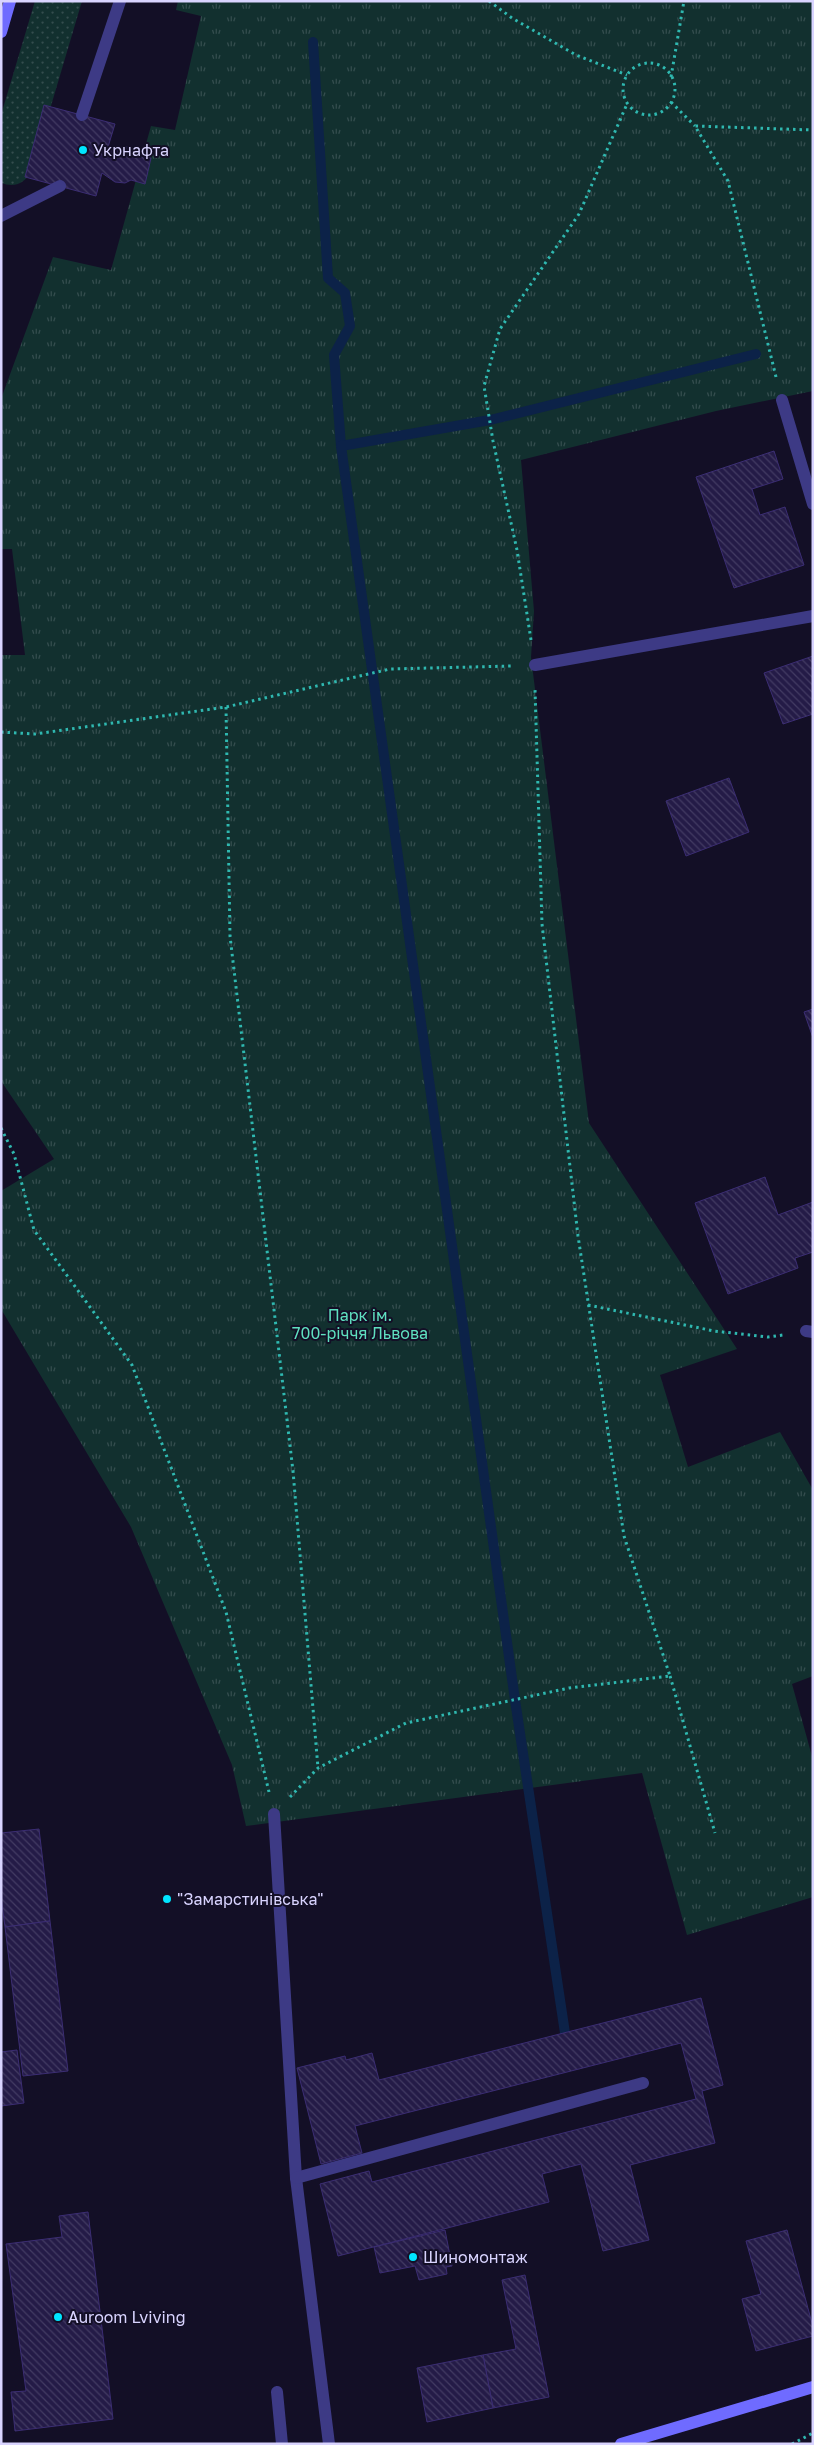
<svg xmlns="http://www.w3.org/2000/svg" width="814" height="2445" font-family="'Golos Text',sans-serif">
<defs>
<pattern id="grass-dots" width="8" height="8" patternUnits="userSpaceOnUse" patternTransform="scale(1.25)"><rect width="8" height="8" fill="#12302f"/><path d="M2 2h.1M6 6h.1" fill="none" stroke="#344d4e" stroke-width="1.8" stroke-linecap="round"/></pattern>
<pattern id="park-tufts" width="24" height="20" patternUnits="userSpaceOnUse" patternTransform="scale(1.25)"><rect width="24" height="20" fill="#12302f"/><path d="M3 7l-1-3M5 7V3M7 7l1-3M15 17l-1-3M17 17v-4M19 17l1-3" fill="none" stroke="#344d4e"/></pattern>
<pattern id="building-back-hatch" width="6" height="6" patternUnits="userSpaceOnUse" patternTransform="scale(1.25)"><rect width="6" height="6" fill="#241b47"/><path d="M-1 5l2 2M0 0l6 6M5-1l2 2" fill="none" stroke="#433b63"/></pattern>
</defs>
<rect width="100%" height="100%" fill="#130f26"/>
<path fill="url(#grass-dots)" d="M35,1H82L32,170C25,183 16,188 1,183V115Z"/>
<path fill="url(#park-tufts)" d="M178,1H813V391L716,411L521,460L534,611L531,657L589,1123L737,1349L660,1375L688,1467L780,1432L813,1490V1676L792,1684L813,1760V1897L687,1935L642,1773L246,1826L232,1765L131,1527L1,1309V1191L54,1159L1,1081V655H25L12,549H1V399L53,257L111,270L151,126L175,130L201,16L176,10Z"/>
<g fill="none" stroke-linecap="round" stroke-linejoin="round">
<g stroke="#0c2248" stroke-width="10">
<path d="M313,42L328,278L345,293L350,326L334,355L341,446"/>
<path d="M565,2033L515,1700L341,446L490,420L756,354"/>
</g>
</g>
<g fill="url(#building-back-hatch)" stroke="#3b2d73">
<path d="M44,105L115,124L108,147H128L137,154L151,158L145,184L131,180L125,183L115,182L102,173L96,196L25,177Z"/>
<path d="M774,451L783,479L752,489L760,515L785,507L804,565L734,588L696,477Z"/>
<path d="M813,656V714L783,724L764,673Z"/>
<path d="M729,778L749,832L686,856L666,801Z"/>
<path d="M813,1009V1038L804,1012Z"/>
<path d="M765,1177L778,1215L813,1202V1252L795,1258L798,1268L728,1294L695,1203Z"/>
<path d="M39,1829L50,1921L5,1927L1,1898V1833Z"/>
<path d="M50,1921L68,2071L23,2076L5,1927Z"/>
<path d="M701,1998L723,2085L702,2091L715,2143L630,2165L649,2240L603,2251L581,2164L542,2174L549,2202L338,2256L320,2184L369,2171L372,2182L696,2099L681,2043L355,2126L362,2153L321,2164L297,2068L345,2056L346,2060L372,2053L379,2080Z"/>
<path d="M17,2050L24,2103L1,2106V2052Z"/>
<path d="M88,2212L113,2419L15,2431L11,2392L26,2391L6,2244L62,2237L59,2216Z"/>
<path d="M445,2230L452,2266L446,2267L447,2274L419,2280L415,2266L380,2273L374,2247Z"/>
<path d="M787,2230L813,2327V2336L756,2351L742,2299L761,2294L746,2241Z"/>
<path d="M525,2275L549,2397L493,2408L483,2355L516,2349L502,2280Z"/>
<path d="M483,2355L493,2408L427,2422L417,2368Z"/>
</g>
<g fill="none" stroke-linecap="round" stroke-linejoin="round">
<g stroke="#2fb8b0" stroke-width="3" stroke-dasharray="2.5 4" stroke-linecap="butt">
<path d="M489,1L512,18L576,55L627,75"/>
<circle cx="649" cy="89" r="26"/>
<path d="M671,77L684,1"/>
<path d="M671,102L695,126"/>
<path d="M776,377L728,181L695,126L813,130"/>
<path d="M531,640L517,550L493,441L484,386L500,329L579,214L627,104"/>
<path d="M226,707L230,936L293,1471L318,1768"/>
<path d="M1,732L35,734L226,707L390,669L512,666"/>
<path d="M1,1128L14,1154L34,1230L132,1365L226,1612L269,1792"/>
<path d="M588,1305L714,1331L768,1337L783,1335"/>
<path d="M670,1676L715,1833"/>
<path d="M290,1797L318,1768L406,1723L569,1688L670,1676L624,1536L578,1236L542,924L535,689"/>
<path d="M792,2444L813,2433"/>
</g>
<g stroke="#3d3a85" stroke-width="12">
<path d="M82,115L120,1"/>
<path d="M1,216L60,186"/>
<path d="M535,665L813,616"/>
<path d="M806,1331L813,1332"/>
<path d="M274,1814L296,2178L329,2444"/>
<path d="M296,2178L643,2083"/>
<path d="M277,2392L282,2444"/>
</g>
<path stroke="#3d3a85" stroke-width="12" d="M782,400L813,504"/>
<g stroke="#6f6bff" stroke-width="12">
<path d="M1,32L10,1"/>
<path d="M621,2444L813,2387"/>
</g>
</g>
<g fill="#00e5ff" stroke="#130f26" stroke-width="2">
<circle cx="83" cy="150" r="5"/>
<circle cx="167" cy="1899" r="5"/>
<circle cx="413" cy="2257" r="5"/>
<circle cx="58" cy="2317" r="5"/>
</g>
<g text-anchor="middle" stroke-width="4" stroke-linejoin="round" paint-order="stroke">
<g font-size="16" fill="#d9d4ff" stroke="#130f26" text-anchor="start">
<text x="93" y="156">Укрнафта</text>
<text x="177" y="1905">"Замарстинівська"</text>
<text x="423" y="2263">Шиномонтаж</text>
<text x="68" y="2323">Auroom Lviving</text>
</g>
<g font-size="16" fill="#5fe0c0" stroke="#130f26">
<text x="360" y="1321">Парк ім.<tspan x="360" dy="18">700-річчя Львова</tspan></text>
</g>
</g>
<rect width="814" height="2445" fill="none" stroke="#d9d4ff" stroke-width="5"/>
</svg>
